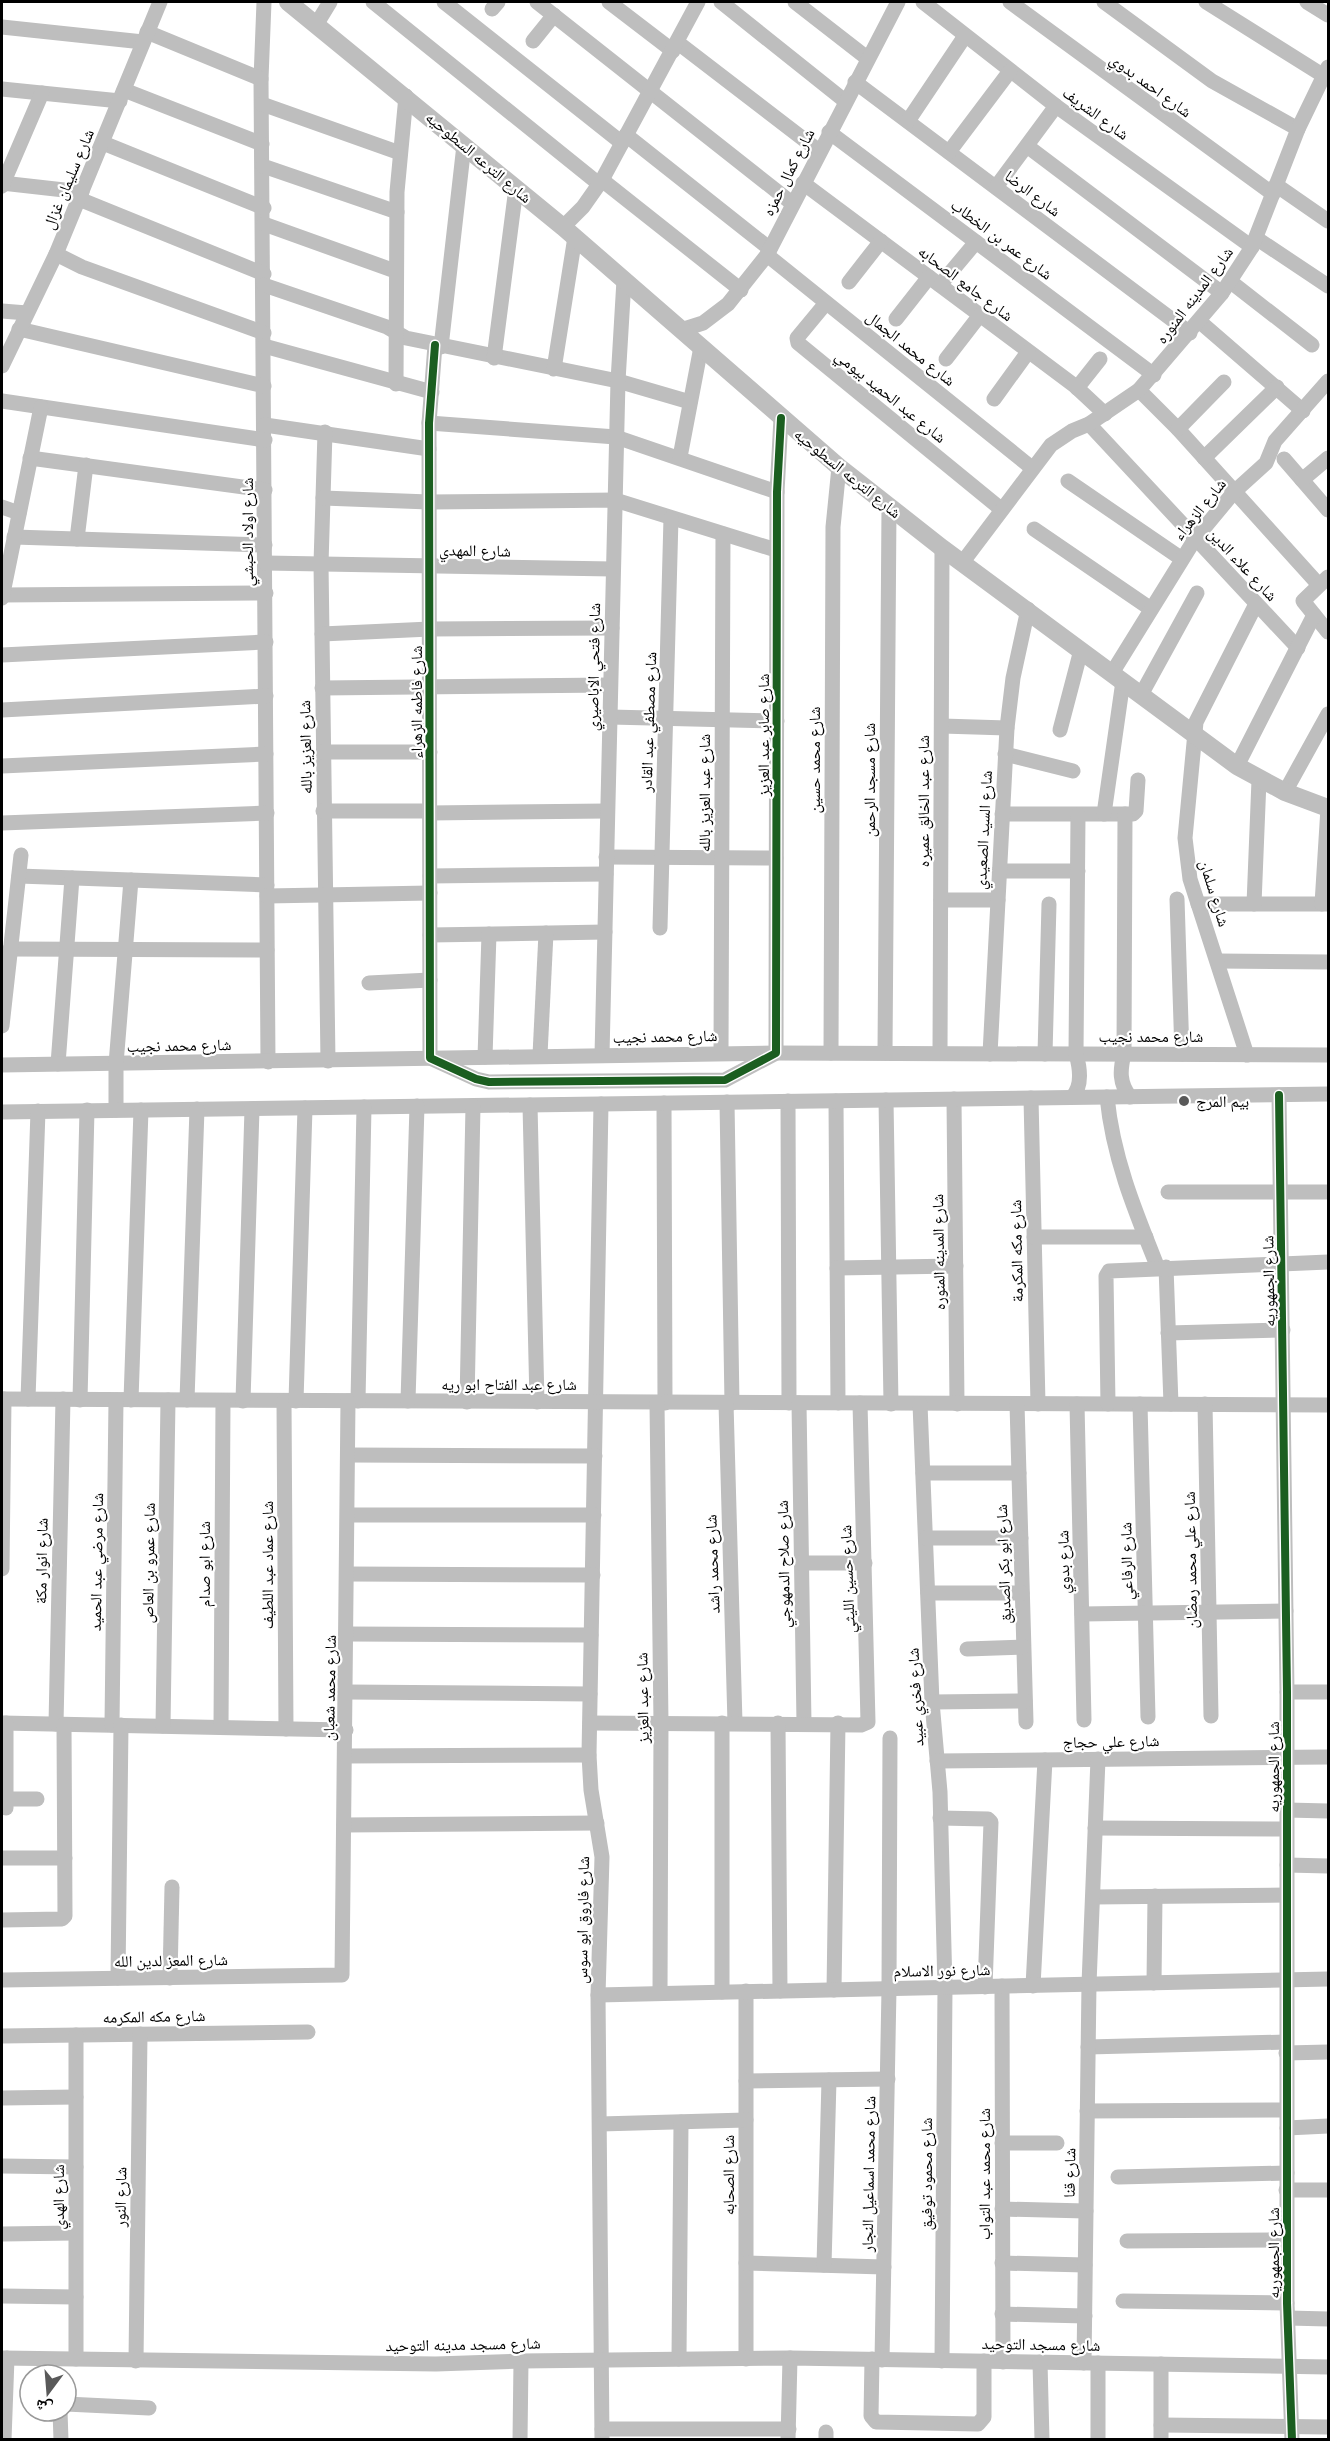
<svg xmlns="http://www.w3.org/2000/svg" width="1330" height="2441" font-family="Mulish,'Noto Naskh Arabic',sans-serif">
<rect width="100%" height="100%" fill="#fff"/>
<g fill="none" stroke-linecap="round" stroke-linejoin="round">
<g stroke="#bebebe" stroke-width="15">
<path d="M264,2L261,79L268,1062"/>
<path d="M373,2L599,184"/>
<path d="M444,2L622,143"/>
<path d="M537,2L793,204"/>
<path d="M609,2L673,51"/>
<path d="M721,2L845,101"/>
<path d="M795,2L867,58"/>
<path d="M923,2L1056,106L1252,247"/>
<path d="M1010,2L1273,194"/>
<path d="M1104,2L1212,81L1298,129"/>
<path d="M1206,2L1324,76"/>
<path d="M1307,2L1328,15"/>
<path d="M492,9L498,2"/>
<path d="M316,25L330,2"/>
<path d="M2,27L143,42"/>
<path d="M147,32L261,79"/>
<path d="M533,41L554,15"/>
<path d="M677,42L819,151"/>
<path d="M855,82L1190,333"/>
<path d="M2,89L120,101"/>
<path d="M124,90L262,144"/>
<path d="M262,104L400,153"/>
<path d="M908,121L965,36"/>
<path d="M829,132L1154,375"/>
<path d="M626,135L770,249"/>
<path d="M103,143L264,208"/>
<path d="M1027,146L1222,293"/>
<path d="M949,152L1010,71"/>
<path d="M263,166L397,212"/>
<path d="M602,180L741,290"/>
<path d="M2,183L82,192"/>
<path d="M803,183L1075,386L1105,414"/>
<path d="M1276,185L1328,221"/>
<path d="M2,186L42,93"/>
<path d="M996,187L1056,106"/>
<path d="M79,199L264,274"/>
<path d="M264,224L395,271"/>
<path d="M563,227L583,207L602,180L698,2"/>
<path d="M1256,238L1328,286"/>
<path d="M56,254L82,267L264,333"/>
<path d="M767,255L1032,468"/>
<path d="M849,282L881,241"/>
<path d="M1231,282L1312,345"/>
<path d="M264,285L387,327L406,338L618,381L690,402"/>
<path d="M940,285L976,242"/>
<path d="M826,303L797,338L798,343L1001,509"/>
<path d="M2,311L27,313"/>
<path d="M896,319L929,277"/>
<path d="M1199,321L1303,411"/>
<path d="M19,329L264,386"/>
<path d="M681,330L703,323L728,304L767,255L898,2"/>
<path d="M435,345L429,423L430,1058L476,1079L489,1082L725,1080L776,1053L777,492L781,418"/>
<path d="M264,346L432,392"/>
<path d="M441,347L464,145"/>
<path d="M494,358L516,188"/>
<path d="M946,359L980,315"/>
<path d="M2,366L56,254L160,2"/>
<path d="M554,369L575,237"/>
<path d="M396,384L397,192L406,96"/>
<path d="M1077,388L1100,359"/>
<path d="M1139,390L1178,429L1319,585"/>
<path d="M994,399L1028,352"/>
<path d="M2,401L265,440"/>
<path d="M429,423L616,437L777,492"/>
<path d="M1089,424L1298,648"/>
<path d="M265,425L429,449"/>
<path d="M1178,429L1224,382"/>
<path d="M325,432L321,564L328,1061"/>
<path d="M680,457L701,347"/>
<path d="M30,458L265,490"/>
<path d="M1204,458L1277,387"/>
<path d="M1284,459L1328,510"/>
<path d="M1302,480L1328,458"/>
<path d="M1068,481L1182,559"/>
<path d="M323,498L429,502L615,500L776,550"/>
<path d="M2,507L19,513"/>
<path d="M1034,529L1151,609"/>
<path d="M14,537L265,545"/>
<path d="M77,539L86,465"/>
<path d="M265,563L613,569"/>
<path d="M962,563L1051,445L1072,431L1089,424L1139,390L1222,293L1252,247L1298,129L1328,67"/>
<path d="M1328,577L1303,601L1328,632"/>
<path d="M2,595L266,593"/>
<path d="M2,598L41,407"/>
<path d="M322,634L430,629L612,628"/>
<path d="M2,655L266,642"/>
<path d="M1112,673L1195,539L1234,492L1266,463L1275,441L1328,381"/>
<path d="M322,688L610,685"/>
<path d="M1141,695L1197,593"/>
<path d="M2,710L266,696"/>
<path d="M610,717L777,721"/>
<path d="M942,726L1007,728"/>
<path d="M1060,730L1081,650"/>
<path d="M323,752H430"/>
<path d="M1005,754L1073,771"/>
<path d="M2,766L266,754"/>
<path d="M1237,766L1314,615"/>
<path d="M1285,792L1328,714"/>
<path d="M323,811H430"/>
<path d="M430,813L607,811"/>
<path d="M1002,814H1133L1136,811L1138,780"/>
<path d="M1104,814L1123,681"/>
<path d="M1125,814L1124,1054C1120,1070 1119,1083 1130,1097"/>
<path d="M2,823L267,813"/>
<path d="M606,857L776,858"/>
<path d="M999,871H1078"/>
<path d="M19,876L267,885"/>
<path d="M430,876L606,874"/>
<path d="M267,896L430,893"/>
<path d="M1177,899L1182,1054"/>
<path d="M941,900H998"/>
<path d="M1198,904H1328"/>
<path d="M1254,904L1259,780"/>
<path d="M1322,904L1328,808"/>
<path d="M660,928L671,518"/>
<path d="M430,935L605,932"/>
<path d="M10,949L267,950"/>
<path d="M1218,961L1328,962"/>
<path d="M369,983L430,980"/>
<path d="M2,1026L21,855"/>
<path d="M721,1053L723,534"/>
<path d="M831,1053L833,527L839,467"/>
<path d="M885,1053L889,507"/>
<path d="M940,1053L942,548"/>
<path d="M990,1054L1007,728L1013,678L1028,609"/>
<path d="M1045,1054L1049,904"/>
<path d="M540,1055L546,933"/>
<path d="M602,1055L618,381L624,280"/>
<path d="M1247,1055L1190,879L1185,838L1196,722L1256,604"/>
<path d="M485,1057L489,934"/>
<path d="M58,1064L72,878"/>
<path d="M2,1065L776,1053L1328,1055"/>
<path d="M1279,1095L1287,1692V2303L1292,2440"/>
<path d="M1072,1097C1083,1086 1080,1068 1076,1054L1078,815"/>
<path d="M1107,1097C1113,1158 1135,1211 1158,1268"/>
<path d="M1031,1098L1038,1404"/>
<path d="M954,1099L957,1404"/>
<path d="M886,1100L891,1404"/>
<path d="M788,1101L789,1403"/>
<path d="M836,1101L838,1403"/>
<path d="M727,1102L732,1403"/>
<path d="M664,1103L665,1403"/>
<path d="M601,1104L589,1755L591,1790L602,1857L598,1995L602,2440"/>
<path d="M530,1105L537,1402"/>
<path d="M116,1110V1064L131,880"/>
<path d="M2,1112L1328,1094"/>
<path d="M1168,1192H1328"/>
<path d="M1034,1237H1146"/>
<path d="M1166,1267L1171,1404"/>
<path d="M837,1268L956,1266"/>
<path d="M1168,1333L1283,1330"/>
<path d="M2,1399L1328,1405"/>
<path d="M28,1399L38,1111"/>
<path d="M80,1400L87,1110"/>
<path d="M131,1400L141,1110"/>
<path d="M187,1400L197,1109"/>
<path d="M243,1401L252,1109"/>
<path d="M284,1401L286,1729"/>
<path d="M296,1401L305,1108"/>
<path d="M358,1401L364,1107"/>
<path d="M408,1401L417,1106"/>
<path d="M467,1402L473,1106"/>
<path d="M657,1403L661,1723L660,1993"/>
<path d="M726,1403L735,1723"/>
<path d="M799,1403L804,1723"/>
<path d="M920,1404L932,1702L940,1792L945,1988L942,2361"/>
<path d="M1017,1404L1026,1722"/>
<path d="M1077,1404L1084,1720"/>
<path d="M1108,1404L1106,1276L1109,1271L1328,1262"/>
<path d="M1140,1404L1148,1717"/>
<path d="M1205,1404L1211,1716"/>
<path d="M349,1455L595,1456"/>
<path d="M923,1473H1019"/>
<path d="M348,1515H594"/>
<path d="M926,1538H1021"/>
<path d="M801,1563H865"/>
<path d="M2,1569L4,1399"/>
<path d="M348,1574L593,1575"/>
<path d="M928,1593H1022"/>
<path d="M1082,1614L1286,1611"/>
<path d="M347,1634L591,1635"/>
<path d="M967,1649L1023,1647"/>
<path d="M347,1692L590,1694"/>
<path d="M1287,1692H1328"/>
<path d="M932,1702L1025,1701"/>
<path d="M2,1723L346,1730"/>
<path d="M6,1723V1808"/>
<path d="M590,1723L861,1725L868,1722L860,1403"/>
<path d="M722,1723V1992"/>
<path d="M778,1723L780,1991"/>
<path d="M56,1724L63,1399"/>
<path d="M112,1725L116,1400"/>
<path d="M163,1726L168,1400"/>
<path d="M221,1727L223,1401"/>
<path d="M346,1756L589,1755"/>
<path d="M937,1761L1328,1757"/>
<path d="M2,1799H37"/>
<path d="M1287,1810L1328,1811"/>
<path d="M940,1818L988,1819L991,1822L985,1987"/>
<path d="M344,1825L597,1823"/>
<path d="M1095,1828L1286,1829"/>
<path d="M2,1858H65"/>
<path d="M1287,1865L1328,1866"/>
<path d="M1093,1897L1286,1895"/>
<path d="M2,1920L62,1919L65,1916L64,1725"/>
<path d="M118,1978L121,1725"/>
<path d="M170,1978L172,1887"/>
<path d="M2,1980L342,1975L348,1401"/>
<path d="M1154,1983L1155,1896"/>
<path d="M1002,1986L1003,2362"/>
<path d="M1033,1986L1045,1760"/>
<path d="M834,1990L838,1723"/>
<path d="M746,1991V2359"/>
<path d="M598,1995L1328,1979"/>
<path d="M2,2036L308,2032"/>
<path d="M1088,2047L1286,2042"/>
<path d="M1286,2053L1328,2052"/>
<path d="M746,2081L888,2079"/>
<path d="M2,2098L76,2097"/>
<path d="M1087,2111L1286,2110"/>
<path d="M600,2124L746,2120"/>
<path d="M1287,2128L1328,2126"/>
<path d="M1002,2143H1057"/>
<path d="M2,2166L76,2167"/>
<path d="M1118,2177L1287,2173"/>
<path d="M1286,2190H1328"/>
<path d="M1002,2209L1086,2211"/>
<path d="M2,2234L75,2233"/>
<path d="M1127,2241L1286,2240"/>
<path d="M746,2263L884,2267"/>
<path d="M1002,2263L1085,2265"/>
<path d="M824,2265L829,2080"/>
<path d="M2,2296L76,2297"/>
<path d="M1123,2301L1287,2303"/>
<path d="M1002,2314L1085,2316"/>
<path d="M1288,2318L1328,2319"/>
<path d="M2,2358L436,2364L521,2361L790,2358L1328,2367"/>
<path d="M76,2359V2035"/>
<path d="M679,2359L681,2122"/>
<path d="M872,2359L871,2416L876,2422L978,2424L984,2417V2361"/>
<path d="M882,2360L889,1989L890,1738"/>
<path d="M136,2361L140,2034"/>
<path d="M1040,2362L1042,2440"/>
<path d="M1084,2363L1089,1984L1098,1759"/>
<path d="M1098,2363V2440"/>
<path d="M66,2404L149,2408"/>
<path d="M60,2411L61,2440"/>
<path d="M1161,2425L1328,2427"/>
<path d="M602,2429H789"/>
<path d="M4,2440L7,2358"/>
<path d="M520,2440L521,2361"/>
<path d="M788,2440L790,2358"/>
<path d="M826,2440V2432"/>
<path d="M1161,2440V2364"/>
</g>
<path stroke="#bebebe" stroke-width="18" d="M288,2L563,227L839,467L942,548L1237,766L1285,792L1328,808"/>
<defs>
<g id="cycleway">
<path d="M435,345L429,423L430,1058L476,1079L489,1082L725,1080L776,1053L777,492L781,418"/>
<path d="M1279,1095L1287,1692V2303L1292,2440"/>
</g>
</defs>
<use href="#cycleway" stroke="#fff" stroke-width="11"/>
<use href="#cycleway" stroke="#1b5e20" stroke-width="8"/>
</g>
<circle fill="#595959" stroke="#fff" stroke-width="2" cx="1184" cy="1101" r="6"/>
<g text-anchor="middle" stroke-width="4.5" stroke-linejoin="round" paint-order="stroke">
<g font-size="16" fill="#000" stroke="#fff">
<text transform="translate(1151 85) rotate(36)" y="6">شارع احمد بدوي</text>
<text transform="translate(1096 113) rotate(36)" y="6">شارع الشريف</text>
<text transform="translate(479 157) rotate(40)" y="6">شارع الترعه السطوحيه</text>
<text transform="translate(788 172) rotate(-63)" y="6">شارع كمال حمزه</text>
<text transform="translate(68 179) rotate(-67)" y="6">شارع سليمان غزال</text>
<text transform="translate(1033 193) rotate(37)" y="6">شارع الرضا</text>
<text transform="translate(1002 239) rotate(37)" y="6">شارع عمر بن الخطاب</text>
<text transform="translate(966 283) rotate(37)" y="6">شارع جامع الصحابه</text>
<text transform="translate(1194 295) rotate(-53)" y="6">شارع المدينه المنوره</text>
<text transform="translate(911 348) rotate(39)" y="6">شارع محمد الجمال</text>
<text transform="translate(891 396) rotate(39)" y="6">شارع عبد الحميد بيومي</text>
<text transform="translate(848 473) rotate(39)" y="6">شارع الترعه السطوحيه</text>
<text transform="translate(1199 509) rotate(-51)" y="6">شارع الزهراء</text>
<text transform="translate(247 532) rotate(-90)" y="6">شارع اولاد الحبشي</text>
<text transform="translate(475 550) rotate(1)" y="6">شارع المهدي</text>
<text transform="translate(1243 564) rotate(47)" y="6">شارع علاء الدين</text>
<text transform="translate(593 667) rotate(-89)" y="6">شارع فتحي الاباصيري</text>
<text transform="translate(416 702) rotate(-90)" y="6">شارع فاطمه الزهراء</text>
<text transform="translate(648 722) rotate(-88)" y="6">شارع مصطفي عبد القادر</text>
<text transform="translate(763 735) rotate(-90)" y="6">شارع صابر عبد العزيز</text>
<text transform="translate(305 747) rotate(-91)" y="6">شارع العزيز بالله</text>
<text transform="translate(814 760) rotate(-90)" y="6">شارع محمد حسين</text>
<text transform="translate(869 780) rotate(-90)" y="6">شارع مسجد الرحمن</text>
<text transform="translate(704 793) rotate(-90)" y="6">شارع عبد العزيز بالله</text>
<text transform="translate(923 801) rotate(-90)" y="6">شارع عبد الخالق عميره</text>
<text transform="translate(983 830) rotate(-87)" y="6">شارع السيد الصعيدي</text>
<text transform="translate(1215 893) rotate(73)" y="6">شارع سلمان</text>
<text transform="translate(665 1036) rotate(-1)" y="6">شارع محمد نجيب</text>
<text x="1151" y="1042">شارع محمد نجيب</text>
<text transform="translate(179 1045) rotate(-1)" y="6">شارع محمد نجيب</text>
<text transform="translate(1016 1251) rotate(-91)" y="6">شارع مكه المكرمة</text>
<text transform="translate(938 1252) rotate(-91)" y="6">شارع المدينه المنوره</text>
<text transform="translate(1268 1281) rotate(-91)" y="6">شارع الجمهوريه</text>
<text x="509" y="1390">شارع عبد الفتاح ابو ريه</text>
<text transform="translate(1190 1560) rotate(-91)" y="6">شارع علي محمد رمضان</text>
<text transform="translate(41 1561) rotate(-89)" y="6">شارع انوار مكة</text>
<text transform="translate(1126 1561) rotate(-91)" y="6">شارع الرفاعي</text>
<text transform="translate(96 1562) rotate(-89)" y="6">شارع مرضي عبد الحميد</text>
<text transform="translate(1063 1562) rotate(-91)" y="6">شارع بدوي</text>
<text transform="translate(148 1563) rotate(-89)" y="6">شارع عمرو بن العاص</text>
<text transform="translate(204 1564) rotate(-90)" y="6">شارع ابو صدام</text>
<text transform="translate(712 1564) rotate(-92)" y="6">شارع محمد راشد</text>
<text transform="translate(783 1564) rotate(-91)" y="6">شارع صلاح الدمهوجي</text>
<text transform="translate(1003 1564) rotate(-92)" y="6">شارع ابو بكر الصديق</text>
<text transform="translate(267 1565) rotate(-90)" y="6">شارع عماد عبد اللطيف</text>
<text transform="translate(847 1579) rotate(-92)" y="6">شارع حسين الليثي</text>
<text transform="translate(329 1688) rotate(-89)" y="6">شارع محمد شعبان</text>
<text transform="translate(915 1697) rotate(-93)" y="6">شارع فخري عبيد</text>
<text transform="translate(642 1698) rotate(-91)" y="6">شارع عبد العزيز</text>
<text transform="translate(1111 1741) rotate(-1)" y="6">شارع علي حجاج</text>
<text transform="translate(1273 1767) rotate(-90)" y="6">شارع الجمهوريه</text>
<text transform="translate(582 1920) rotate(-89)" y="6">شارع فاروق ابو سوس</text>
<text transform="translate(171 1960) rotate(-1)" y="6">شارع المعز لدين الله</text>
<text transform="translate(942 1970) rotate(-1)" y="6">شارع نور الاسلام</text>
<text transform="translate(154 2016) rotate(-1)" y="6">شارع مكه المكرمه</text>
<text transform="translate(1069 2173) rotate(-89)" y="6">شارع قنا</text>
<text transform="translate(868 2174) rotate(-89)" y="6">شارع محمد اسماعيل النجار</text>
<text transform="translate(926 2174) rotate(-90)" y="6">شارع محمود توفيق</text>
<text transform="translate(984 2174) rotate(-90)" y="6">شارع محمد عبد التواب</text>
<text transform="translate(728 2175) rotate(-90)" y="6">شارع الصحابه</text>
<text transform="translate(58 2197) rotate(-90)" y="6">شارع الهدي</text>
<text transform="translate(120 2197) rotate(-89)" y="6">شارع النور</text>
<text transform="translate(1273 2253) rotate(-90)" y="6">شارع الجمهوريه</text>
<text transform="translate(463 2344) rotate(-1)" y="6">شارع مسجد مدينه التوحيد</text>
<text transform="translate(1041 2344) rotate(1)" y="6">شارع مسجد التوحيد</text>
</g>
<g font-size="16" fill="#000" stroke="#fff" text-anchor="start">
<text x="1196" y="1107">بيم المرج</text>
</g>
</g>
<rect width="1330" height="2441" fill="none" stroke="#000000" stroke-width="6"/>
<g transform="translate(48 2393) rotate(196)"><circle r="28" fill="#ffffff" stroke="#999999" stroke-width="1.5"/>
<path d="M0-4.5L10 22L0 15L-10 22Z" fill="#595959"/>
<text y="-9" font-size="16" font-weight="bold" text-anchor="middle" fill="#000000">ش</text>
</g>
</svg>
